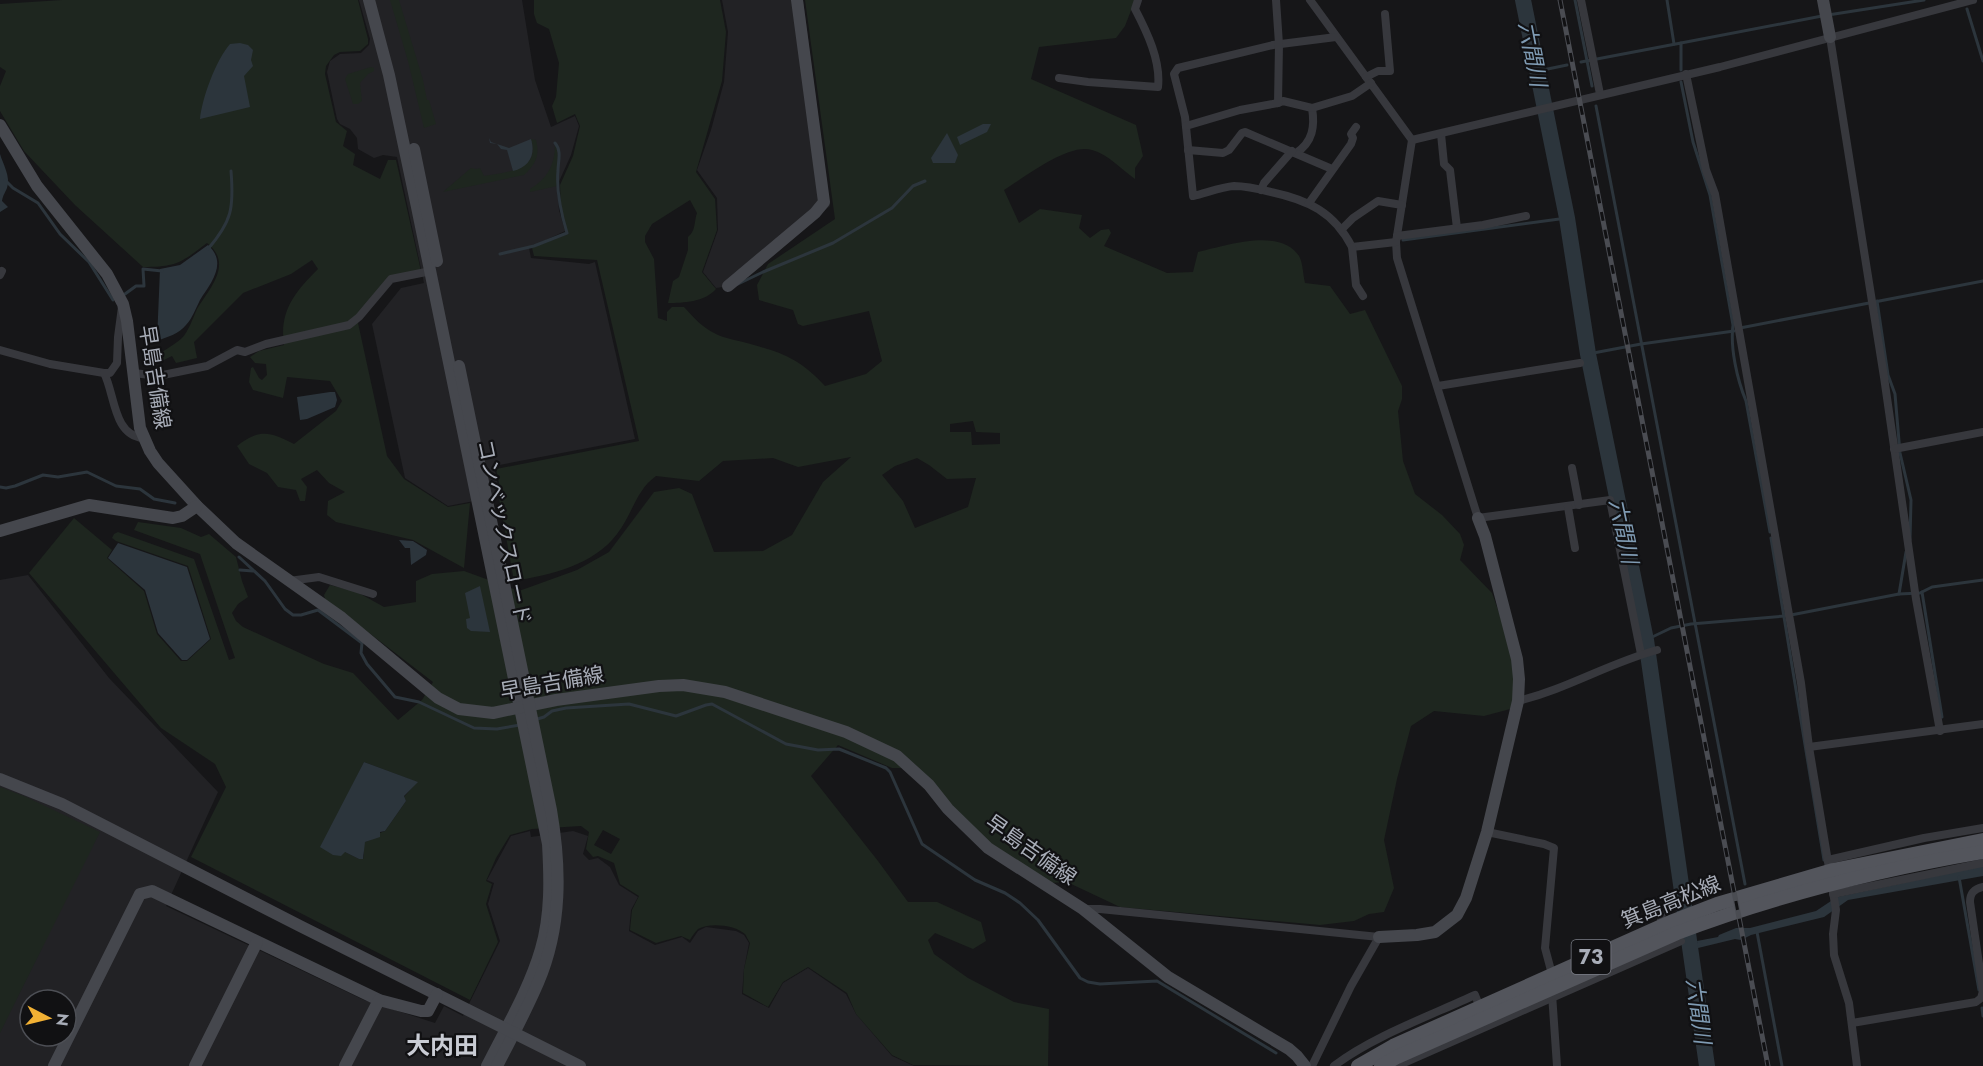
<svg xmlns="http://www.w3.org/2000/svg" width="1983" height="1066" font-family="Jost,'Noto Sans JP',sans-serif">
<rect width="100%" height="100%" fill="#161618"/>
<g fill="#222225" fill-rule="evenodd">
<path d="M359,0H522L535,80L551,127L575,116L579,126L571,155L557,186L559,210L565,231L529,248L531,258L589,264L595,262L635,439L494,466L500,496L448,506L405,478L372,324L401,288L424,283L397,157L383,155L374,158L358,149L357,138L350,129L340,124L337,119L327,72L330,61L340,54L361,53L369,45L370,39Z"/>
<path d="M722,0H803L830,206L736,285L716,288L703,272L718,230L717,198L697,170L711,130L724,82L728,32Z"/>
<path d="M28,575L109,678L218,792L166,906L364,1000L435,1023L444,1006L463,1016L500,941L488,904L494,883L487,880L511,836L530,831L531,837L573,831L588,836L583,854L589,860L598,858L610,867L619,885L638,897L631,910L629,931L655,945L682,937L690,943L698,931L706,927L736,931L744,935L749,943L744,969L742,994L769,1008L783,983L808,968L846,994L856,1014L892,1056L914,1066H0V580ZM30,1000H66V1036H30Z"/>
</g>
<g fill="#1e261f" fill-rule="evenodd">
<path d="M62,0H358L368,39V44L360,51L340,52L334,55L326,66L325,74L336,122L347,131L343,146L355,154L353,165L380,179L388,160H396L421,271L388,278L358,323L387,456L404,479L448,507L470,503L464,568L413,540L336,522L327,515L328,501L345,492L329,483L317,470L301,479L307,487L305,501H300L296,490L278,487L267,473L249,464L237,446C260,428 270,432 294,444L336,411L342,401L330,381L287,377L283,398L253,390L249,382L251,368L253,367L259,378L262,380L267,375L266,364L255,363L250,357L259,351L284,345C279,311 295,292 318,269L312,260L291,274L243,293L194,342L197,358L176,363L172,356L154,365L149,363L150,359C160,353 173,346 182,338C188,332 193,318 197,309C209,289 234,264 207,243C181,263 176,267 143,267L75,205L24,151L0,111V86L6,71L0,67V4Z"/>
<path d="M390,0H399L423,80L427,100H429L436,124L424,128L408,61Z"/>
<path d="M534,0H720L726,32L722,81L696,172L715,199L717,230L702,272L716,289C705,302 683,303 668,303L673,281L679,277L688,250V237C696,231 694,221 697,213L690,200L652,224L645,236V242L654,259L658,318L667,321V312L672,307H684C694,318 703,328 716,334C724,338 735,340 743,342C780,352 798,357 825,386L866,374L882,361L869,311L803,326L798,324L793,310L759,300L757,285L768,264L835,219L805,0H1135L1125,26L1116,38L1039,47L1031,79L1136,125L1143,156L1135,168V179C1122,170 1108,154 1092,150C1068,143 1025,177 1004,190L1019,223L1040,209L1082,215L1079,228L1090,238L1101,230L1109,229L1111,233L1104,246L1167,273L1193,272L1198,252C1225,246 1281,227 1299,256C1303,263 1303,275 1305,283L1330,286L1350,314L1365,310L1402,386V399L1398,411L1403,461L1415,494L1442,515L1460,534L1464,545L1460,560L1492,593L1502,621L1512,659L1515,687L1514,708L1484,716L1434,711L1411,726L1397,779L1384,840L1394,888L1384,912L1369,914L1354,921L1320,925L1120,907L1067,882L1050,883L989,842L951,807L917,768H892L838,745L811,776L878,861L908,902H937L981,922L986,941L973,949L935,933L928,940L934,954L968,978L1014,1002L1049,1009L1048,1066L913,1065L892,1055L856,1014L847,993L808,967L783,982L768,1007L743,993L744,969L750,943C748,940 747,937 745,934C736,925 709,922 698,929C695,932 692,936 690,940L681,936L656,943L630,930L632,910L639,896L620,884L614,863L598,856L593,857L586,849L589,832L581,826L532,829L510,835L496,858L486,881L492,884L486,904L498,942L470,1000L191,857L226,787L215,764L161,728L29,573L74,518L112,550L107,558L144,591L157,634L181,661H187L211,639L188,566L116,541L112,538L114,534L118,532L194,559L229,660L235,658L200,554L134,530L138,522L181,528L201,537L209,534L236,557L242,581L248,597L238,604L232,613L236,621L243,627L324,664L353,673L398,720L422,700L433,682L325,599L324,595L330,585L357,592L384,607L416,602V581L432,574L464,571L519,591L577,570L609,552L654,492L679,488L692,494L714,552L763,551L792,535L823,482L851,457L798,467L773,458L723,461L699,481L656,476C636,490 632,515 617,534C594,565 550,575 514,581L499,498L502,497L496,469L639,441L597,260L534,256L532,248L568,234L561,210L560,185L573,156L580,126L575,114L557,123L552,106L556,97L559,63L549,29L537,23L534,14ZM973,421L976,432L1000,433V444L972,445L971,432H950V424ZM917,458L929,465L947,479L976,478L968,507L915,528L903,501L882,475L895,466ZM364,762L417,782L404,797L406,801L385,831C377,833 374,840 365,842L363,845L364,855L363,859H359L345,852L341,809ZM603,830L620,839L611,854L594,845Z"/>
<path d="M371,67L374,68V71L368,74L360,83L362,101L358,104H353L345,79L348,74Z"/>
<path d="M531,139L536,140C540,155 536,164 524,175L443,192L471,168L476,169L480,168L484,176C506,172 541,171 531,139Z"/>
<path d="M555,145C560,153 557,175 557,186L530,192V189C547,179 555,165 555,145Z"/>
<path d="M0,787L26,797L100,832L0,1033Z"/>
</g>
<g fill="#2c353c">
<path d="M240,43L248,45L253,50L251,60L253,66L244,76L250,107L200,119C202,98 216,60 230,44Z"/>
<path d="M983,124H991L987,132L960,145L957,137Z"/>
<path d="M947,133L958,155L955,163H933L931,158Z"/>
<path d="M489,138L491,142L509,148L531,139C536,155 529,167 513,171L507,150L501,149L497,144L490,143Z"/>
<path d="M0,154C3,164 11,177 7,188C5,193 3,195 2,201L8,207L0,212Z"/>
<path d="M208,245C228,263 211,283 200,300C196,308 192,319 186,325C179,334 167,337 157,341L160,269L180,265Z"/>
<path d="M330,392H335L337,400L335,407L307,419L300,420L297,397Z"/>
<path d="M399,540L413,541L427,550L426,555L411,565L410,548H405Z"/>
<path d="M118,543L187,567L210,639L187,660H182L158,633L145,590L108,558Z"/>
<path d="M480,586L490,632L471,631L467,628L466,619L470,618L465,593Z"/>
<path d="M364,762L418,782L404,796L406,801L385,831L380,832V837L365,842L363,859H359L345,852L341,856L333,855L320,847Z"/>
<path d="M1983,866V876L1848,900L1824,917L1751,935L1741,940L1735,939L1698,948L1697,941L1718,937L1719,935L1736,928H1750L1816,911L1837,897Z"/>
</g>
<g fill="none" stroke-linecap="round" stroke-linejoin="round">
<g stroke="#2c353c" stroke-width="3">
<path d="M1575,0L1592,86"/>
<path d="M1667,0L1674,44"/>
<path d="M1967,9L1983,61"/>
<path d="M1828,15L1924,0"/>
<path d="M1681,43L1822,16"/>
<path d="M1581,62L1681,43V70"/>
<path d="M1538,71L1567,65"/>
<path d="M1681,82L1693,142L1710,195L1733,325C1730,348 1737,379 1746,401L1770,532"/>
<path d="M1596,106L1745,884"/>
<path d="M5,180L13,188L38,203L60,234L89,262L113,300"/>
<path d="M1403,240L1567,218"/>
<path d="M208,249C232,221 234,208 231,171"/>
<path d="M500,254L534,246L567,233C561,213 556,192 558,171C558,161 562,151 555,143"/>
<path d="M738,284L763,272L833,243L892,208L913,186L925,181"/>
<path d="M125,294L136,286H144L143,269L162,271"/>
<path d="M1877,301L1888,375L1895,394L1900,453L1911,500L1910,540"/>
<path d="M1740,328L1983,281"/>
<path d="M1588,354L1641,344L1734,331"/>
<path d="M0,487L6,488L15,486L43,475L58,477L87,472L116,486L140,489L154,499L175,503"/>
<path d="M1771,538L1824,860"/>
<path d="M239,557L265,581L285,609L293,615H301L318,610L362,643L361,653L367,664L395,697L419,702L474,728L497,729L520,725"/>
<path d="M240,570L253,571"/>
<path d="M1922,592L1942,717"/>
<path d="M1899,594L1906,552"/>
<path d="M1791,615L1899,594L1920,593L1932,587L1983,580"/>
<path d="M1646,640L1671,628L1691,624L1785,616"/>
<path d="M534,720L544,717L552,711L566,708L629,704L676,716L706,705L712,704L786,744L818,750L839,749L886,768L890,772L922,844L975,880L1005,893L1020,903L1038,920L1080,978L1088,982L1100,984L1157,981L1276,1053"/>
<path d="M1959,877L1979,990"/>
<path d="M1757,932L1782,1066"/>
<path d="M1690,946L1701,944"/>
<path d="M1982,1008L1983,1016"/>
</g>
<path stroke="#2c353c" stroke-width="16" d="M1523,0L1567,218L1588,354L1646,640L1707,1066"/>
<g stroke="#37383d" stroke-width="8">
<path d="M1310,0L1412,140L1396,242L1397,258L1478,518L1610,500L1641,654"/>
<path d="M1581,0L1600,94"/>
<path d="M1336,37L1273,45L1178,68L1174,74L1185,117L1193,196C1206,193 1221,187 1234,186C1245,186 1259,189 1271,192C1308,200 1334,212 1352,247L1396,242"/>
<path d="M1830,37L1884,377L1916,599L1940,731"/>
<path d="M1686,74L1706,170L1715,194L1801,683L1809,747L1836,910L1833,934L1834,955L1849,1003L1857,1066"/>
<path d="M1366,77L1378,71H1390L1385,14"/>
<path d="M1059,78L1088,82L1158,87C1161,61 1147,32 1135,9L1138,0"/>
<path d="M1278,103L1283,101L1312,108C1315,126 1313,142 1296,153"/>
<path d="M1312,108L1352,96L1371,83"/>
<path d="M1186,126L1240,110L1278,103L1279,44L1276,0"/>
<path d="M1441,134L1444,164L1450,170L1457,228"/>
<path d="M1412,140L1720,67L1973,0"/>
<path d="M1188,150L1223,153L1229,150L1242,133L1245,132L1332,169"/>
<path d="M1261,190L1264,183L1292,151"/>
<path d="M1309,203L1351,144L1353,138L1351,134L1356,127"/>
<path d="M1342,229L1353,218L1378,201L1402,205"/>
<path d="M1397,236L1483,225L1526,216"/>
<path d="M1352,247L1356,285L1363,296"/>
<path d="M0,275L2,271"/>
<path d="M0,350L50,364L104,373C115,394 113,435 143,438"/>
<path d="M104,373H110L117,363L118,337L122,307"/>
<path d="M134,373L158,376L207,366L237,350L245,352L266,344L349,325L359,317L391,279L431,271"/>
<path d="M1438,386L1580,363"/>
<path d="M1894,449L1983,432"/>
<path d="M1572,468L1579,505"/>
<path d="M1568,507L1575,548"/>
<path d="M289,581L319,577L373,594"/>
<path d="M1518,701C1567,689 1609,663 1657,650"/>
<path d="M1809,747L1983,724"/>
<path d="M1487,832L1544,844L1554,848L1545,948L1553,978"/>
<path d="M1828,860L1924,838L1983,828"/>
<path d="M1833,894L1983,863"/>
<path d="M1083,909H1100L1379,937L1351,986L1312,1066"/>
<path d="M1660,928L1662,912"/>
<path d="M1552,994L1557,1066"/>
<path d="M1852,1023L1976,1002L1981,998L1983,991L1970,902C1970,893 1974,889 1983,887"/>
<path d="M1334,1066C1371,1037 1432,1015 1475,995L1481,1010"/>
<path d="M1397,1066L1681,941"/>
</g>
<g stroke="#45474d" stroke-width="12">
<path d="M369,0L389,75L417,207L548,844C550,879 551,915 541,949C529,990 506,1028 487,1066"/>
<path d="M1823,0L1830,37"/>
<path d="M0,125L37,186L107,274L123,304L127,321L140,428L150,451L158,463L197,506L236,543L342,618L438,698L459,709L493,713L556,700L659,686L683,685L725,692L846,732L897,756L929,785L948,809L988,848L1083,909L1168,977L1289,1049L1297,1056L1305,1066"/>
<path d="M414,149L437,261"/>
<path d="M728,286L815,213L824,202L797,0"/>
<path d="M459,366L551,810C561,868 562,927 538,983C526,1011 511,1039 497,1066"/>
<path d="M0,531L89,505L173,518L182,516L197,506"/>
<path d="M0,779L62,804L300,926L580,1066"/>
<path d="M1379,937L1417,935L1435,932L1457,915L1466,898L1487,832L1518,701L1519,679L1517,659L1485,536L1478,518"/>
<path d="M54,1066L140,894L152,891L379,1000L421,1011H428L437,994"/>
<path d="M195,1066L257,942"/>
<path d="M345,1066L379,1000"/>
</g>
<g stroke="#53555c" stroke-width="14">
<path d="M1358,1066L1393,1046L1673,921L1717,904L1833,870L1983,840"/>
<path d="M1381,1066L1397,1057L1677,933C1777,895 1878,870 1983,852"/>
</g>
<defs>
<path id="rail" d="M1560,0L1768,1066"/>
</defs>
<use href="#rail" stroke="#4a4c52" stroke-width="5"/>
<use href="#rail" stroke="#111113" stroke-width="3" stroke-dasharray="9" stroke-linecap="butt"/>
</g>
<g text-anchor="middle" stroke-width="4.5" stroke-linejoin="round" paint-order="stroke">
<rect fill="#111113" stroke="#7b7e86" stroke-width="1.5" x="1571.5" y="940" width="39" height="34" rx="4.5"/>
<g font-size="20" font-weight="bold" fill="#a8adb8">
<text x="1591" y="964">73</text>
</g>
<g font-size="21" fill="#a8adb8" stroke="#111113">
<text transform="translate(155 377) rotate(81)" y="7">早島吉備線</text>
<text transform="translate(504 532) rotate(78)" y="7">コンベックスロード</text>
<text transform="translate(552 683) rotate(-10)" y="7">早島吉備線</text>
<text transform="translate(1031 850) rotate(35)" y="7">早島吉備線</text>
<text transform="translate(1671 902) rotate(-22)" y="7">箕島高松線</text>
</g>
<g font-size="22" font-style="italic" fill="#7f9bb3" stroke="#111113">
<text transform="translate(1533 54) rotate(79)" y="8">六間川</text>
<text transform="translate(1624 531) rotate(78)" y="8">六間川</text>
<text transform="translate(1699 1011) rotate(82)" y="8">六間川</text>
</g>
<g font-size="24" font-weight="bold" fill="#c9ccd4" stroke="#111113">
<text x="442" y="1054">大内田</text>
</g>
</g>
<g transform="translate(48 1018) rotate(97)"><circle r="28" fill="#111113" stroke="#4d4f55" stroke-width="1.5"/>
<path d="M0-4.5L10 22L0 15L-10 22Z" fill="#f2b134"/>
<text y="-9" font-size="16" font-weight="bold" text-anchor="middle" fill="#a8adb8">N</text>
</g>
</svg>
